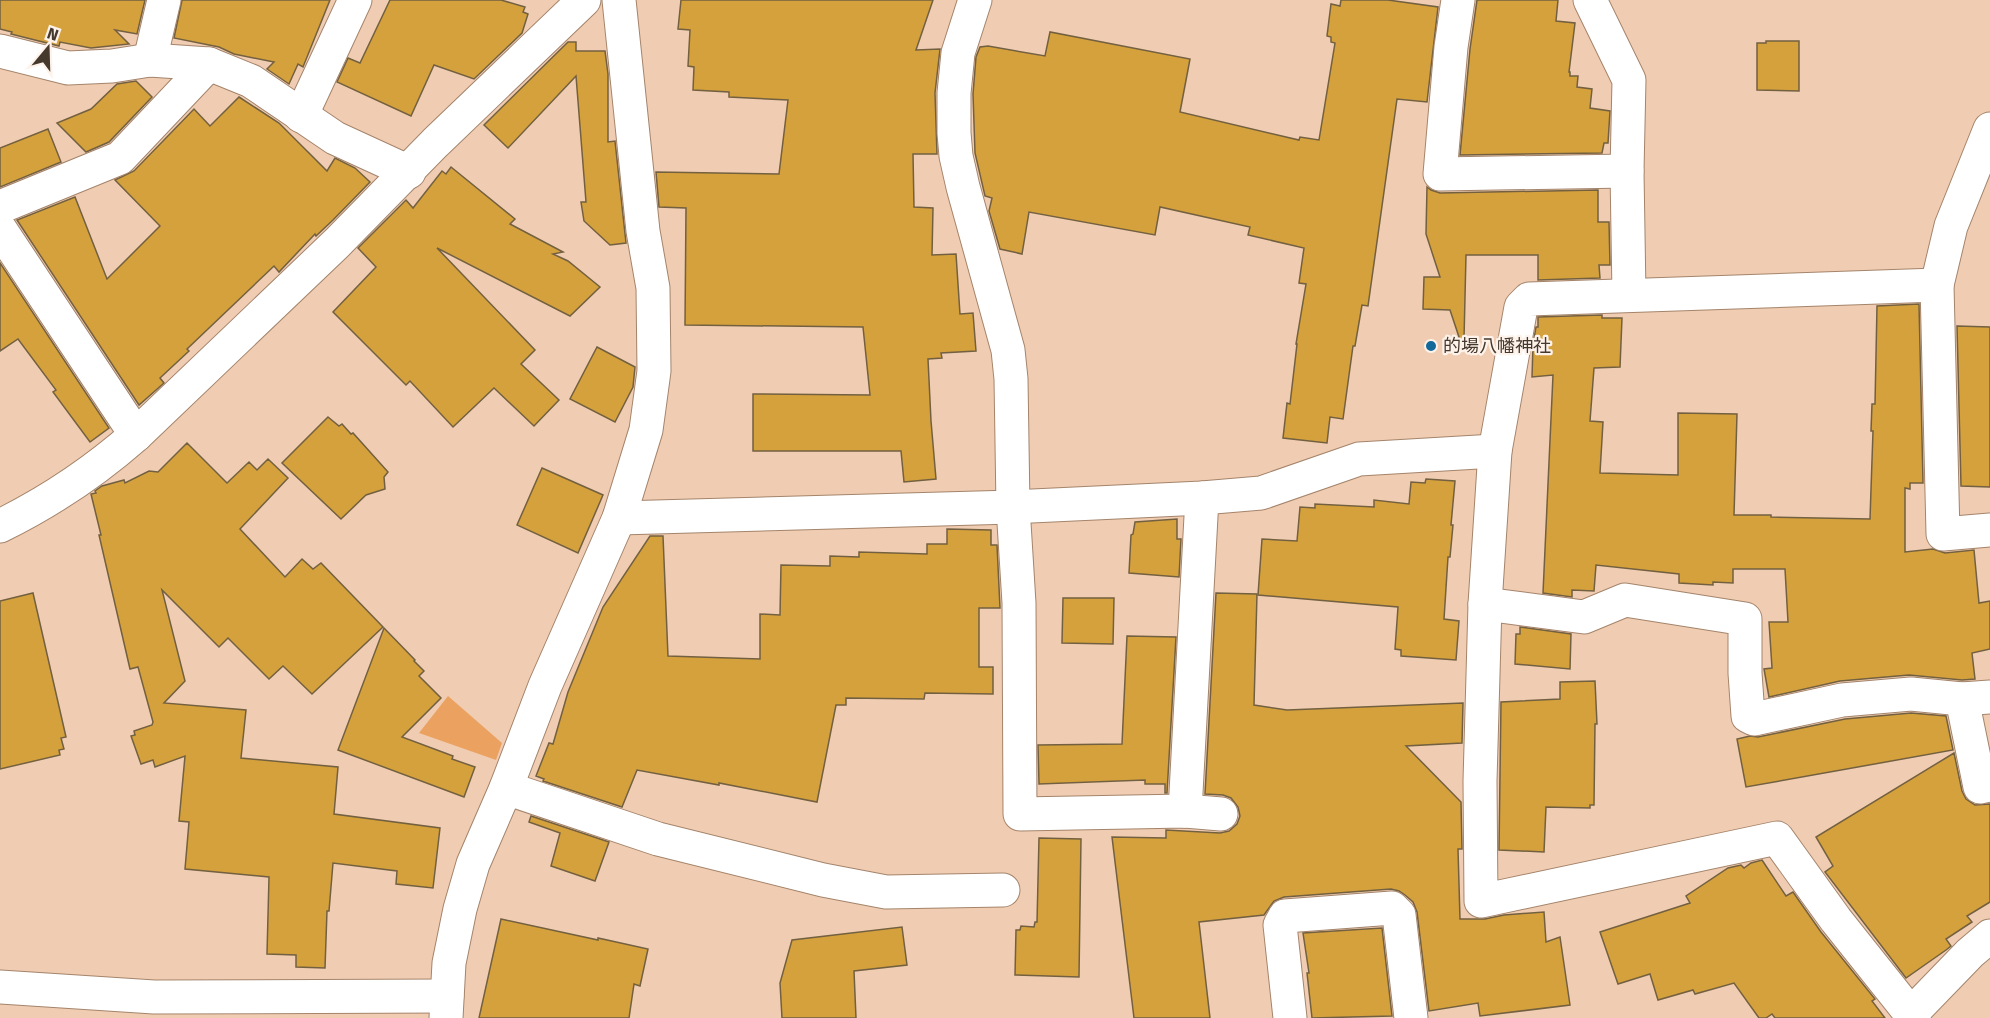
<svg xmlns="http://www.w3.org/2000/svg" width="1990" height="1018" font-family="'Fira Sans','Noto Sans JP',sans-serif">
<rect width="100%" height="100%" fill="#f0cdb2"/>
<path fill="#eba261" d="M448,696L502,743L496,760L419,733Z"/>
<g fill="#d5a13c" stroke="#736040" stroke-width="1.5">
<path d="M0,0H145L137,34L115,30L129,44L91,48L60,42L59,46L11,34L12,32L0,29Z"/>
<path d="M182,0H330L303,67L298,64L289,84L267,69L274,62L234,54L219,47L174,38Z"/>
<path d="M390,0H501L525,7L523,12L528,14L522,33L474,79L434,65L411,116L337,82L348,58L360,63Z"/>
<path d="M681,0H933L916,50L940,49L935,93L937,154H913L914,207L933,208L932,255L956,254L960,314L973,313L976,351L941,353L942,358L928,359L931,421L936,479L904,482L901,451H753V394L870,395L863,327L685,325L686,208L659,207L656,172L779,174L788,100L729,97V92L693,90L694,67L688,66L690,30L678,29Z"/>
<path d="M1341,0H1388L1438,7L1427,102L1397,99L1368,306L1362,305L1355,346H1353L1343,419L1330,417L1327,443L1283,438L1287,403L1290,404L1297,344H1296L1306,284L1299,283L1304,248L1248,235L1250,227L1160,207L1155,235L1029,212L1022,254L1000,249L989,211L992,198L985,196L975,153L973,94L976,57L980,47L988,46L1045,56L1050,32L1190,59L1180,112L1299,140L1300,137L1319,140L1335,43L1331,42V37L1327,36L1331,4L1340,6Z"/>
<path d="M1477,0H1558L1556,21L1575,23L1569,72H1570V76H1578L1577,87L1592,89L1590,108L1610,111L1608,143H1604L1602,153L1460,155L1470,49Z"/>
<path d="M1766,41H1799V91L1757,90V43H1766Z"/>
<path d="M568,42H576V51H605L608,74V142L615,141L626,243L610,245L584,221L581,202H586L576,76L508,148L484,125Z"/>
<path d="M136,81L152,97L109,142L86,152L57,123L91,109L117,84Z"/>
<path d="M239,97L279,123L327,171L335,158L355,168L370,182L333,220L316,236L315,234L279,272L274,266L187,349L189,351L160,378L164,383L139,405L17,220L75,197L107,279L160,226L115,180L134,171L194,109L210,126Z"/>
<path d="M48,129L61,162L0,187V148Z"/>
<path d="M451,167L515,219L510,224L563,252L553,254L568,261L600,287L570,316L437,248L535,350L521,364L559,400L534,426L494,388L453,427L410,381L406,385L333,312L376,267L358,248L406,200L413,208L442,171L446,174Z"/>
<path d="M1427,187L1431,190L1440,193L1598,190V222H1609L1610,265H1599L1600,278L1538,280V255H1466L1464,339L1460,340L1450,310L1423,309L1424,277H1440L1426,234Z"/>
<path d="M0,263L109,428L90,442L53,392L56,390L18,339L0,351Z"/>
<path d="M1919,304L1923,483H1910V489L1905,488V552L1933,549L1945,553L1974,550L1979,603L1990,601V649L1972,653L1975,679L1962,680L1909,675L1840,681L1769,697L1764,669L1772,668L1769,622H1788L1785,569H1733V583L1713,582V585L1679,583V574L1596,565L1594,591L1572,590V597L1543,593L1553,375L1532,377L1533,345L1536,327H1538V317L1602,315V318H1622L1620,367L1594,368L1590,421L1603,422L1600,473L1678,475V413L1737,414L1734,515H1771V517L1870,519L1873,431H1871L1872,404H1875L1877,306Z"/>
<path d="M1957,326L1990,327V487L1961,486Z"/>
<path d="M597,347L635,367L633,387L615,422L570,399Z"/>
<path d="M328,417L339,426L342,424L351,434L353,433L388,472L384,477L385,489L366,495L341,519L282,463Z"/>
<path d="M187,443L227,483L249,462L257,470L268,459L288,478L240,529L285,577L302,559L313,569L321,563L383,627L312,694L283,666L269,679L228,638L219,647L162,590L185,681L164,703L246,710L241,758L338,767L334,814L440,828L433,888L396,884L397,871L333,863L329,911H327L325,968L296,967V955L267,954L269,877L185,869L189,822L179,821L185,756L155,767L153,760L141,764L131,736L135,735L134,731L152,725L153,722L138,667L130,669L99,535H101L91,494L96,493L95,491L102,486L124,480L125,483L149,471L158,472Z"/>
<path d="M542,468L603,495L578,553L517,525Z"/>
<path d="M1426,479L1455,481L1451,525H1453L1450,557H1448L1444,619L1459,621L1456,660L1401,656V650L1395,649L1398,607L1258,595L1262,539L1297,541L1300,507L1315,508V504L1374,507V500L1409,504L1411,482L1425,483Z"/>
<path d="M1177,519V539H1181L1179,577L1129,573L1131,535L1133,534L1135,522Z"/>
<path d="M947,529L991,530V545H997L1000,608H979V667H993V694L925,693L924,699L846,698V705H836L817,802L719,783V785L637,770L622,807L543,781L544,779L536,776L549,743L553,744L568,692L603,607L650,536H663L668,656L760,659V614L780,615L781,565L830,566V556L859,557V552L927,554V544H947Z"/>
<path d="M33,593L66,737L61,738L64,749L59,750L60,755L0,769V601Z"/>
<path d="M1216,593L1257,594L1254,705L1287,710L1463,703L1462,743L1406,746L1461,802L1462,849H1458L1460,919H1485L1504,915L1544,912L1546,942L1560,937L1570,1005L1480,1016L1478,1003L1429,1011L1417,912L1413,902L1405,895L1399,891L1391,889L1284,897L1274,901L1264,915L1199,922L1210,1018H1134L1112,837L1166,838V830L1220,833L1229,831L1237,824L1240,816L1238,807L1231,798L1223,795L1205,794Z"/>
<path d="M1063,598H1114L1113,644L1062,643Z"/>
<path d="M1520,627L1571,634L1570,669L1515,664L1516,634H1520Z"/>
<path d="M384,628L415,660L414,661L424,671L419,676L441,698L402,737L453,756L452,759L475,767L464,797L338,750Z"/>
<path d="M1127,636L1176,637L1167,793H1165V784H1145V780L1039,784L1038,745L1122,744Z"/>
<path d="M1595,681L1597,724H1595L1594,805H1590V808L1546,807L1544,852L1499,850L1501,702L1560,699V682Z"/>
<path d="M1911,713L1946,716L1953,750L1746,787L1737,739L1750,736L1758,737L1845,719Z"/>
<path d="M1954,753L1962,791L1966,799L1975,805L1990,804V902L1967,916L1972,922L1946,939L1951,946L1946,950L1906,978L1825,872L1833,866L1816,837Z"/>
<path d="M531,816L609,842L595,881L551,866L560,833L529,822Z"/>
<path d="M1039,838L1081,839L1079,977L1015,975L1016,930H1020L1021,926L1034,927L1035,922H1037Z"/>
<path d="M1762,860L1786,896L1793,892L1821,932L1875,999L1872,1001L1885,1018H1775L1772,1014L1766,1018H1759L1734,983L1695,994L1693,990L1658,1000L1650,974L1618,984L1600,932L1690,903L1686,896L1728,868L1741,865L1744,868L1751,863Z"/>
<path d="M501,919L598,940V938L648,949L640,986L634,984L629,1018H479Z"/>
<path d="M902,927L907,965L854,971L856,1018H782L780,983L792,940Z"/>
<path d="M1382,928L1392,1016L1312,1018L1307,973H1309L1303,933Z"/>
</g>
<g fill="none" stroke-linecap="round" stroke-linejoin="round">
<defs>
<g id="street">
<path d="M975,0L958,53L954,93V133L956,156L963,187L1008,350L1011,379L1013,507L1019,603L1020,814L1185,811L1221,814"/>
<path d="M1458,0L1451,47L1440,174L1627,171"/>
<path d="M1590,0L1629,80L1627,171L1629,295"/>
<path d="M0,51L68,68L112,66L150,60L209,64L251,81L335,138L409,172"/>
<path d="M150,60L164,0"/>
<path d="M301,116L355,0"/>
<path d="M0,207L120,158L209,64"/>
<path d="M0,229L136,435"/>
<path d="M1937,285L1943,534L1990,530"/>
<path d="M619,518L1013,507L1202,498L1261,493L1359,459L1495,451"/>
<path d="M0,526C49,502 95,471 136,435L337,243L435,143L584,0"/>
<path d="M1485,604L1584,617L1625,600L1745,619V673L1748,716L1754,719L1842,700L1911,694L1962,699L1990,697"/>
<path d="M1962,699L1980,787L1990,785"/>
<path d="M506,788L658,839L823,880L886,892L1003,890"/>
<path d="M1185,811L1202,498"/>
<path d="M0,987L154,997L447,996"/>
<path d="M1911,1014L1970,953L1990,936"/>
<path d="M446,1018L449,963L460,909L473,864L506,788L545,686L619,518L646,430L654,371L653,288L643,231L619,0"/>
<path d="M1290,1018L1280,925L1285,916L1392,908L1399,915L1411,1018"/>
<path d="M1914,1018L1836,920L1777,838L1481,901L1480,781L1485,604L1495,451L1521,307L1529,299L1937,285L1951,226L1990,129"/>
</g>
</defs>
<use href="#street" stroke="#a4846b" stroke-width="35"/>
<use href="#street" stroke="#fff" stroke-width="33"/>
</g>
<circle fill="#136999" stroke="#fef3eb" stroke-width="2" cx="1431" cy="346" r="6"/>
<g text-anchor="middle" stroke-width="4.5" stroke-linejoin="round" paint-order="stroke">
<g font-size="18" fill="#45382d" stroke="#fef3eb" text-anchor="start">
<text x="1443" y="352">的場八幡神社</text>
</g>
</g>
<g transform="translate(48 48) rotate(19)" stroke="#fef3eb" stroke-width="4.5" paint-order="stroke">
<path d="M0-4.5L10 22L0 15L-10 22Z" fill="#45382d"/>
<text y="-9" font-size="16" font-weight="bold" text-anchor="middle" fill="#45382d">N</text>
</g>
</svg>
